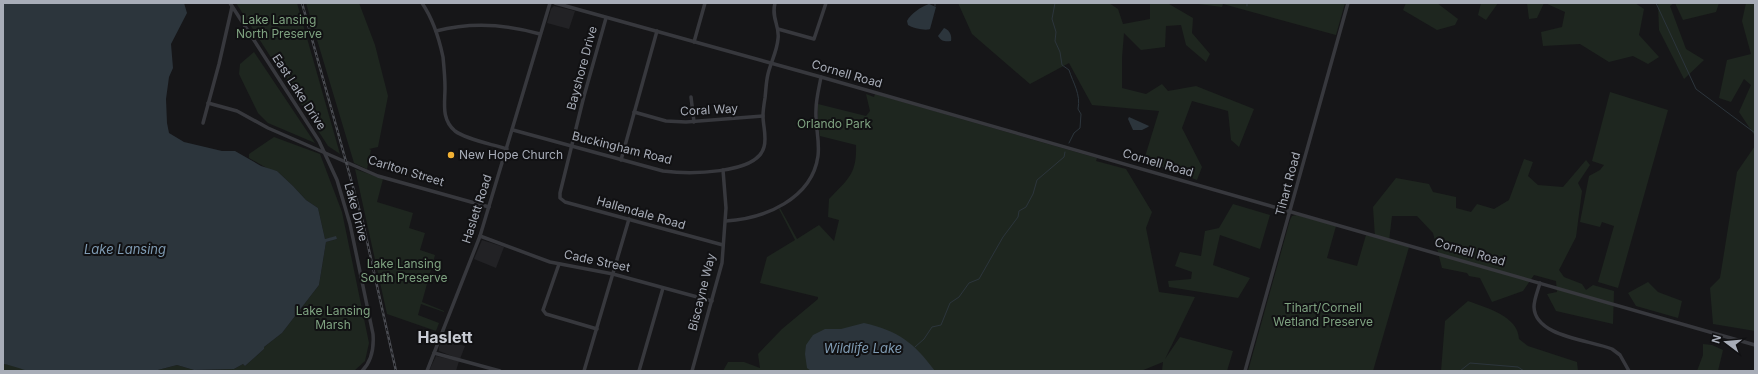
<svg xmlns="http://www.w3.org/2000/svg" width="1758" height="374" font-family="Inter,sans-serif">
<rect width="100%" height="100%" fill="#161618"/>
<g fill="#222225">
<path d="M554,6L575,11L569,29L547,23L551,9Z"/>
<path d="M482,240L504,247L496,268L474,259Z"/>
<path d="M442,339L465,346L460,359L439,351V347Z"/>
<path d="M436,356L459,361L456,371H429Z"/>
</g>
<g fill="#1e261f">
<path d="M236,3H297L340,154L328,146Z"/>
<path d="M306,3H359L375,45L388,96L378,147L369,149L371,150L367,169L354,163Z"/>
<path d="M958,3H1109L1118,9L1123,24L1150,19V3H1174L1169,4L1193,18L1192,33L1210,54L1206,62L1186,45L1181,25L1166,26L1165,47L1141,50L1124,33L1122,58V88L1146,94L1162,84L1168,91L1196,86L1254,109L1239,147L1231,140L1228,111L1192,101L1182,128L1202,167L1197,180L1144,160L1159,111L1092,105L1069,63L1030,84L972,34Z"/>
<path d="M1190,3H1345L1336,35L1223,4L1222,7Z"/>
<path d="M1406,3H1437L1458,19L1455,25L1437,30L1403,10Z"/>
<path d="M1481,3H1498L1486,20L1478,15Z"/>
<path d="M1527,3H1544L1537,18L1529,19Z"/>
<path d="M1545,3H1635L1644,9L1639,35L1659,57L1648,64L1633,56L1609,62L1580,44L1543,46L1541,32L1562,27L1565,12Z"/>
<path d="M1658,3H1674L1670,6L1686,49L1704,60L1684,79L1659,30Z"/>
<path d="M1675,3H1719L1716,12L1683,20Z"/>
<path d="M1746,3H1755V136L1739,112L1751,85L1744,79L1731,102L1719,98L1727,60L1751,54L1742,21Z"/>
<path d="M254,52L315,143L268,123L258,113L239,74L240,64Z"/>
<path d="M1610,92L1668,110L1618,288L1598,282L1614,226L1602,222L1600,227L1580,222L1589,176L1600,170L1604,165L1592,161Z"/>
<path d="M866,94L874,97L875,94L1097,158L1096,161L1126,169L1152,212L1146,228L1159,292L1195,297L1165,359L1180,337L1233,351L1227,371H1162L1163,362L1141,371H723L728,362H744L760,368L758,354L782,329L818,299V297L760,283L767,257L795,240L779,209L780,208L797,239L819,225L834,241L839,220L828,217L829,199C848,179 857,174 856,145L820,136L818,123V104L866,116L870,111Z"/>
<path d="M274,137L320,154L342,212L369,343L365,361L354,371L291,370L286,371H154L177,365L194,370L234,369L243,364L245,366L264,349V347L282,333L319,285L326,242L337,239L335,237L325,239L318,208L306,200L293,186L277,171L270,170L249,158V154Z"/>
<path d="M1755,146V331L1713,324L1710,288L1720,278L1737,172Z"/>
<path d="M1524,159L1533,162L1528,176L1538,185L1563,187L1586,160L1590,165L1578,183L1582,191L1576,237L1559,270L1564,277L1582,284L1586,290L1593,285L1614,291L1613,324L1556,311L1547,294L1557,292L1556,281L1534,275L1523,291L1492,302L1480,278L1469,276L1467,273L1442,268L1433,233L1417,216H1392L1389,241L1409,247L1373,371H1248L1290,220L1292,216L1297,215L1336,226L1327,258L1357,266L1366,235L1375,237L1373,207L1396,178L1429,184L1433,192L1456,197V208L1471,212L1477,204L1494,209L1509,200Z"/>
<path d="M355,169L383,179L377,202L413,213L409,228L425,233L420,250L435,255L422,302L444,311V312L421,304L418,315L439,323L436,331L387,314Z"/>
<path d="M1233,204L1270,215L1260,249L1220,235L1213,265L1250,278L1238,298L1169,287L1168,281L1191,279L1192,272L1175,266L1180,252L1201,256L1205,231L1219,228Z"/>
<path d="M1648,282L1658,292L1682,301L1678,318L1636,306L1628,293Z"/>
<path d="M1468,301C1487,308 1518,316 1519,339L1528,346L1577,362L1578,371H1441L1445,321Z"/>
<path d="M1703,344L1712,345L1723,350L1718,371H1697L1703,355Z"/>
<path d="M3,364L14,365L31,371H3Z"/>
</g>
<g fill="#2c353c">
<path d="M3,3H184L187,13L171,44L173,68L169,77L166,99L167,123L169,133L184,142L222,151H235L261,166L277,171L293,186L306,200L318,208L325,239L336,236L337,239L326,242L319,285L282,333L264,347V349L245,366L243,364L234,369L194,370L177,365L154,371H63C51,368 42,373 31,371C21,370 13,365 3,364Z"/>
<path d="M929,4L936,7L930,29C926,31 912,28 908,25L907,21C911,13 921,7 929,4Z"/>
<path d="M944,28C950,30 952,36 951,41C945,42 941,41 938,36Z"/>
<path d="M1129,117L1149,126L1148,127L1142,130H1133L1128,119Z"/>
<path d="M864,323C899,331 914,343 935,371H811L807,368L805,354L806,345L813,335L825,329H841Z"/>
</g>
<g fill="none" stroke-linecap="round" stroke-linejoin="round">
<g stroke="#2c353c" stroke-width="1">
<path d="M1055,3L1052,19L1056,32L1055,41L1060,52L1062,65L1069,70C1073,83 1081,94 1078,109L1081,114L1080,128L1074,133L1069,143"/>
<path d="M1247,3V6"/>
<path d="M1656,3L1696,89L1755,133"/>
<path d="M935,6V3"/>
<path d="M915,347L924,339L932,327L941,325L950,303L959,297L969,283L979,279L1003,237L1018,217L1019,211L1026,207L1033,194L1037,180L1064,157L1065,152"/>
<path d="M1460,371L1470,363L1518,367L1524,371"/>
</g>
<g stroke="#37383d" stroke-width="3.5">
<path d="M230,3L319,141L337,180L350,224L373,334C374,347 372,361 362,371"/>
<path d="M422,3C433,19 439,38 443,57C444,67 445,77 445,88C445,103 441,119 455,131C467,140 492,144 507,149"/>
<path d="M555,3L821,77L1755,345"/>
<path d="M606,18L584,96L560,193V198L565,202L723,245"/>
<path d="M778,29L814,39L826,3"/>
<path d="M436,31C471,22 505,24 540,34"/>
<path d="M694,42L705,3"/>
<path d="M691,97L694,122"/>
<path d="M208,103L237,111L268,128L378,176L489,207"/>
<path d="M634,112L666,121L686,122L763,116"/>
<path d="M203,123L219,64L232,7"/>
<path d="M513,130L663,171C687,174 757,175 764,147C767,137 763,126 763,116C763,110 764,104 765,98C766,90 766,82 768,74C771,62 777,51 778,39C780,25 771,19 775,3"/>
<path d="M621,160L657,31"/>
<path d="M726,221C764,219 812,199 818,156C820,140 815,126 816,110C816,99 819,88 821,77"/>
<path d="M480,236L550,262L613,274L712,301"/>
<path d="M559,264L543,310L546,314L597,329"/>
<path d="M1540,283C1538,290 1534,299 1534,307C1535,337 1590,340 1612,349L1620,355L1629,371"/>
<path d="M434,353L500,371"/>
<path d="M427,371L480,236L550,3"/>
<path d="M584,371L629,219"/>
<path d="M639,371L663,288"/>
<path d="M692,371L722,263L726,208L723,170"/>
<path d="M1245,371L1348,3"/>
</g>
<defs>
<path id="rail" d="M302,3L363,223L396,371"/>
</defs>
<use href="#rail" stroke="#4a4c52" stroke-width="2.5"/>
<use href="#rail" stroke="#111113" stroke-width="1" stroke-dasharray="3" stroke-linecap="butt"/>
</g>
<circle fill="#f2b134" stroke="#111113" stroke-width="1.5" cx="451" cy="155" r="4"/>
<g text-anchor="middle" stroke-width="4" stroke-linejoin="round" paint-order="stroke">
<g font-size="12" fill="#7fa381" stroke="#111113">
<text x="279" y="24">Lake Lansing<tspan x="279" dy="14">North Preserve</tspan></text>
<text x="834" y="128">Orlando Park</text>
<text x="404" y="268">Lake Lansing<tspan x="404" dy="14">South Preserve</tspan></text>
<text x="1323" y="312">Tihart/Cornell<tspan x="1323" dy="14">Wetland Preserve</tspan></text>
<text x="333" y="315">Lake Lansing<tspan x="333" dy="14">Marsh</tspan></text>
</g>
<g font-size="12" fill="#a8adb8" stroke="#111113">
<text transform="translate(582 68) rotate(-75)" y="4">Bayshore Drive</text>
<text transform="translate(847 74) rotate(16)" y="4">Cornell Road</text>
<text transform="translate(299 92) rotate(57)" y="4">East Lake Drive</text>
<text transform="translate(709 110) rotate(-3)" y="4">Coral Way</text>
<text transform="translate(622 148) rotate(14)" y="4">Buckingham Road</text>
<text transform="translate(1158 163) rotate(16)" y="4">Cornell Road</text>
<text transform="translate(406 171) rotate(17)" y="4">Carlton Street</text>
<text transform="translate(1288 184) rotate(-75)" y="4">Tihart Road</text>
<text transform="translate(477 209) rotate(-72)" y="4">Haslett Road</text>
<text transform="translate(356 212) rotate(75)" y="4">Lake Drive</text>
<text transform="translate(641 213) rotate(16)" y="4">Hallendale Road</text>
<text transform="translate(1470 252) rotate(16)" y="4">Cornell Road</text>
<text transform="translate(597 261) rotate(12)" y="4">Cade Street</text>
<text transform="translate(702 292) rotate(-76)" y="4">Biscayne Way</text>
</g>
<g font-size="12" fill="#a8adb8" stroke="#111113" text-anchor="start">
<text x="459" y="159">New Hope Church</text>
</g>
<g font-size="13" font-style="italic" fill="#7f9bb3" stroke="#111113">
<text x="125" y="254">Lake Lansing</text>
<text x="863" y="353">Wildlife Lake</text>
</g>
<g font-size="16" font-weight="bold" fill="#c9ccd4" stroke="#111113">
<text x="445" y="343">Haslett</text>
</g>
</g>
<rect width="1758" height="374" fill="none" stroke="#a8adb8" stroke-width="8"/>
<g transform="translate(1726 342) rotate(286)" stroke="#111113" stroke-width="3" paint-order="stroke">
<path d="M0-3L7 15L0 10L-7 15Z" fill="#a8adb8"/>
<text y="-6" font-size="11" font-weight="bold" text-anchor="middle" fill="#a8adb8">N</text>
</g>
</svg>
